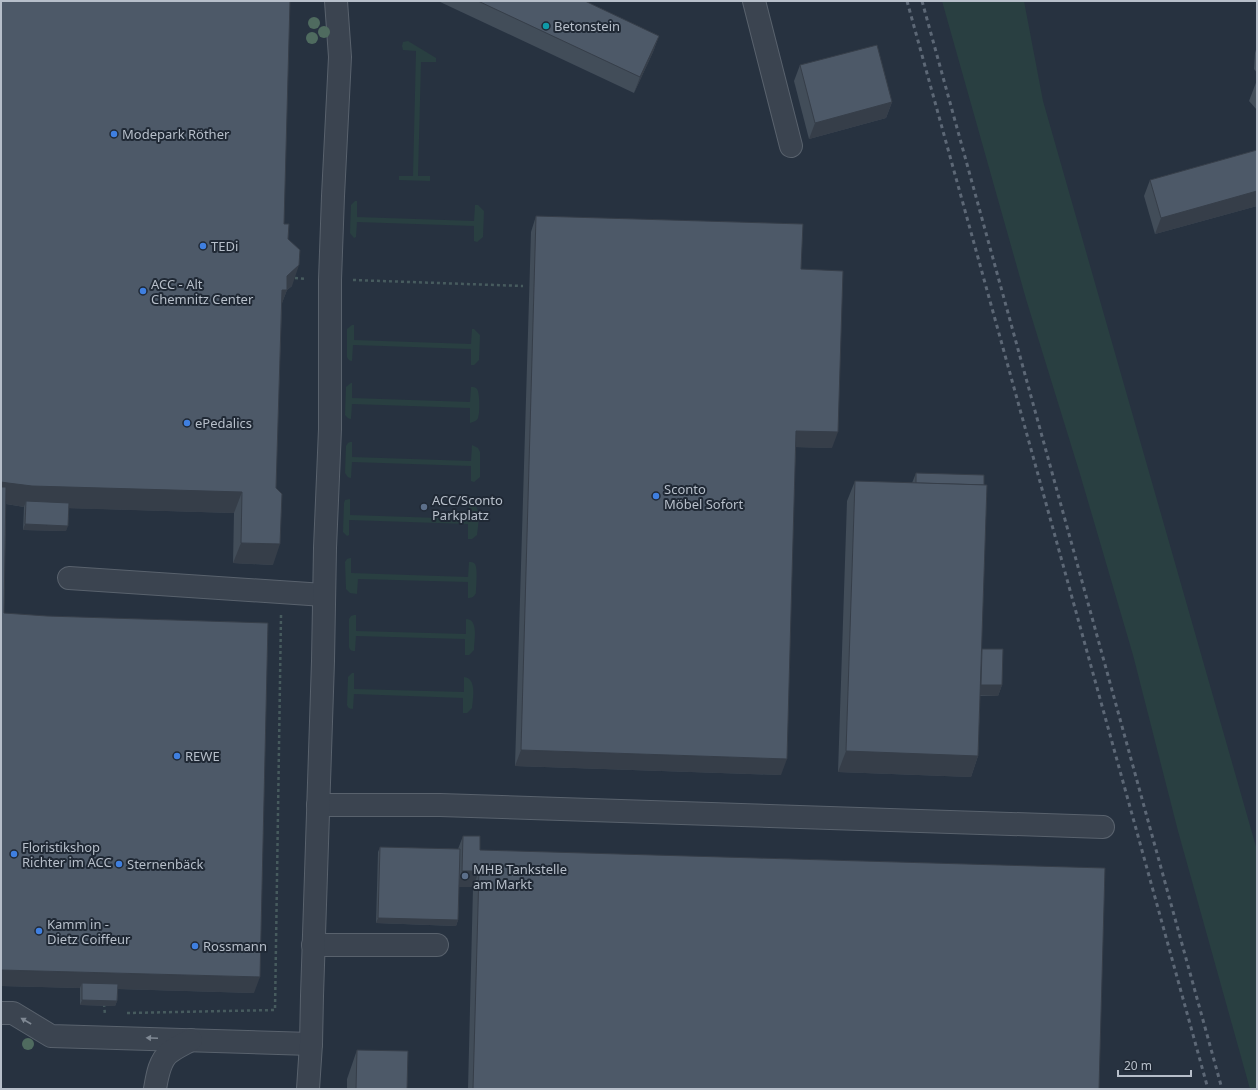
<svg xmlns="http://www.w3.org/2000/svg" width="1258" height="1090" font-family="'Noto Sans',sans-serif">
<rect width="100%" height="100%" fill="#273240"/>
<g fill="#293f41">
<path d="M942,1H1024L1043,101L1257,850V1089H1250L1178,831L1133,655L1080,474L1026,299Z"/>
<path d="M408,41L436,58V62H421L418,176H430V181L399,180V176H413L416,51L403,50L402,46L403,42Z"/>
<path d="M355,201H357V217L474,221L475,205H478L484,211L483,237L477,242L474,241V226L357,222L356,237L354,238L350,233L351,205Z"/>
<path d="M352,325H354V340L471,344L472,329H474L480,335L479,360L474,365H471V349L353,345L352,361C349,361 348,359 347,357V329Z"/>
<path d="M351,383H352V398L470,402L471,387C474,387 475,387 477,389C480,393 480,414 478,418C477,421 473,422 470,423V408L352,404L351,419C348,419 347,417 345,415L346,387Z"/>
<path d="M350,442H352V457L471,461L472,445L478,448L480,452V477L474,482L471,481V466L352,462L351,478C348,478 347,476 345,473L346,446L348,443Z"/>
<path d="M350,499V515L469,519V503C483,504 478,525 477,535L472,539H468V524L349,520V535L347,536L343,532L344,503L345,500Z"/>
<path d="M350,558H351V573L468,577L469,562C472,562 473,562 475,564C478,569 476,587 476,593C474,597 472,598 468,598V582L358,579L357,594L350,593L346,589L345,562L347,559Z"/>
<path d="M354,615H356V631L466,634V619C479,619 474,641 474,650L469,655H465V639L356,636L355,651C351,651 350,650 349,647V619L351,616Z"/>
<path d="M352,673H354V689L464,692V677C477,678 473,699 472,708L467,713H463V698L354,694L353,709C350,709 348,708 347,705L348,677Z"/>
</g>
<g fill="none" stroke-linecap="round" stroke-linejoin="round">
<defs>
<g id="minor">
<path d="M754,1L791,146"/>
<path d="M69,578L324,595"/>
<path d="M318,805H440L1103,827"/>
<path d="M313,945H437"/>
<path d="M1,1013H13L51,1036L311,1044"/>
<path d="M155,1089C157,1078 159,1061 169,1053C175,1048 184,1044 191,1040"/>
<path d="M308,1089L311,1044L312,996L323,661L325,548L330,429V280L333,196L340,57L336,1"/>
</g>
</defs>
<use href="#minor" stroke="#59626d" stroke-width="24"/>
<g stroke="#475b5e" stroke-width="2.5" stroke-dasharray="3 3" stroke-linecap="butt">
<path d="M295,278L306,279"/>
<path d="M353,280L523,286"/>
<path d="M104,1004L105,1015"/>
<path d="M127,1013L275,1010L281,615"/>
</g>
<use href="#minor" stroke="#3b4450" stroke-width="22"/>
<g stroke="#5d6876" stroke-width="3" stroke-dasharray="4 4" stroke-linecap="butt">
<path d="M907,1L1208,1089"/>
<path d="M922,1L1222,1089"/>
</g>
</g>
<g fill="#4f6b5f">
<circle cx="314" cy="23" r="6"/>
<circle cx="324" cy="32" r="6"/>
<circle cx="312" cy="38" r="6"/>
<circle cx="28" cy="1044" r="6"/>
</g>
<g fill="#424d59">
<path d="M1,1L284,224L288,239L292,286L287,290L282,303L273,565L233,563L234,513L69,508L66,531L23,530L24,507L6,504L4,613L254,993L118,989L117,1001L115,1006L80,1005V988L1,986Z"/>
<path d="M438,1H585L659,36L653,52L634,93Z"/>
<path d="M1257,46V73L1254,69L1255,53Z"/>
<path d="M800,65L892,102L886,118L809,139L794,81Z"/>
<path d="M1257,80V110L1249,101Z"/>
<path d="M1257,150V206L1155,234L1144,196L1150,180Z"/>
<path d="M536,216L832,448L796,447L781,775L515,766L531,232Z"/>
<path d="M916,473L982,649L1002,685L998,696H980L978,756L971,777L838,772L847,501L855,481L912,483Z"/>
<path d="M463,836L480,850L1099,1089H468L473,887H459L458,920L456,926L376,923L378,852L380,847L458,849Z"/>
<path d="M357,1050L407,1089H347V1079Z"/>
</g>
<g fill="#363e49">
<path d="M659,36L653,52L634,93L640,77Z"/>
<path d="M892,102L886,118L809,139L815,123Z"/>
<path d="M1257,191V206L1155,234L1161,218Z"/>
<path d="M299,265L292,286L287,290L279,311H275L287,276Z"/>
<path d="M796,431L838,432L832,448L790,447Z"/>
<path d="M1,482L242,492L234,513L26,507V501L24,507L1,503Z"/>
<path d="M25,524L68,526L66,531L23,530Z"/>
<path d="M241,543L280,544L273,565L233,563Z"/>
<path d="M977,684L1002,685L998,696L974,695Z"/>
<path d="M521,750L787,759L781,775L515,766Z"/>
<path d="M846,751L978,756L971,777L838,772Z"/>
<path d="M462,871H479L473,887H457Z"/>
<path d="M378,918L458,920L456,926L376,923Z"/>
<path d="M1,970L260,977L254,993L82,988V983L80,988L1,986Z"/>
<path d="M82,1000L117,1001L115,1006L80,1005Z"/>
</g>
<g fill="#4d5968" stroke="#363e49">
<path d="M1,1H290L284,224H289L288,239L300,250L299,265L287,276V290H282L276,488L282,494L280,544L241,543L242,492L32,486L8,483L1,482Z"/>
<path d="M478,1H585L659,36L640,77Z"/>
<path d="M877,45L892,102L815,123L800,65Z"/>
<path d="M1257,150V191L1161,218L1150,180Z"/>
<path d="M536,216L803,224L801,269L843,271L838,432L796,431L787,759L521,750Z"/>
<path d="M916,473L984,475V485L916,483Z"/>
<path d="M855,481L987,485L978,756L846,751Z"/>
<path d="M1,487H6L4,613L47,616L268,623L260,977L1,970Z"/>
<path d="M26,501L69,503L68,526L25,524Z"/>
<path d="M982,649H1003L1002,685H981Z"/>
<path d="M463,836H480V850L1105,868L1099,1089H473L479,871H462Z"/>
<path d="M380,847L460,849L458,920L378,918Z"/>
<path d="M82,983L118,984L117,1001L82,1000Z"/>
<path d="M357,1050L408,1051L407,1089H356Z"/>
</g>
<defs><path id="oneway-solid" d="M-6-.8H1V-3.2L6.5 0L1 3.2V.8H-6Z"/></defs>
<g fill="#7f8893">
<use href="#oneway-solid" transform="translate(26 1021) rotate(-150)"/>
<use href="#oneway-solid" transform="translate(152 1038) rotate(-177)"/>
</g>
<circle fill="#0f9aa8" stroke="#202935" stroke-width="1.5" cx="546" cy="26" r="4"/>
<g fill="#3f7fe0" stroke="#202935" stroke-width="1.5">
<circle cx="114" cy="134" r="4"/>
<circle cx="203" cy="246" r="4"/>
<circle cx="143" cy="291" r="4"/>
<circle cx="187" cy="423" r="4"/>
<circle cx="656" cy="496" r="4"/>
<circle cx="177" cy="756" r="4"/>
<circle cx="14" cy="854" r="4"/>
<circle cx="119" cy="864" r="4"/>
<circle cx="39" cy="931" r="4"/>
<circle cx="195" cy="946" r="4"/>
</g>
<g fill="#5c6f8a" stroke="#202935" stroke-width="1.5">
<circle cx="424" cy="507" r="4"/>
<circle cx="465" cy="876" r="4"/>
</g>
<g text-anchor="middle" stroke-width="4" stroke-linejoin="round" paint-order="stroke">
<g font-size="13" fill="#b7bfca" stroke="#202935" text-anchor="start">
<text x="554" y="31">Betonstein</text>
<text x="122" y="139">Modepark Röther</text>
<text x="211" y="251">TEDi</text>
<text x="151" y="289">ACC - Alt<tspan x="151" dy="15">Chemnitz Center</tspan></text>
<text x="195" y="428">ePedalics</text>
<text x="664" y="494">Sconto<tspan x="664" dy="15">Möbel Sofort</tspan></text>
<text x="432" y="505">ACC/Sconto<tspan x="432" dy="15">Parkplatz</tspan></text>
<text x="185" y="761">REWE</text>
<text x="22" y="852">Floristikshop<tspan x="22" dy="15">Richter im ACC</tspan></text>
<text x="127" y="869">Sternenbäck</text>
<text x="473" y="874">MHB Tankstelle<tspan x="473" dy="15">am Markt</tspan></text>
<text x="47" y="929">Kamm in -<tspan x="47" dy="15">Dietz Coiffeur</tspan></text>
<text x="203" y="951">Rossmann</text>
</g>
</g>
<rect width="1258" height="1090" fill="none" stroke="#b7bfca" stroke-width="4"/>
<path d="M1118 1070v6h73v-6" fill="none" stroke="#b7bfca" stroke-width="2"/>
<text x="1124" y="1070" font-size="12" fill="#b7bfca" stroke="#202935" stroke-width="3" paint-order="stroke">20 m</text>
</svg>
